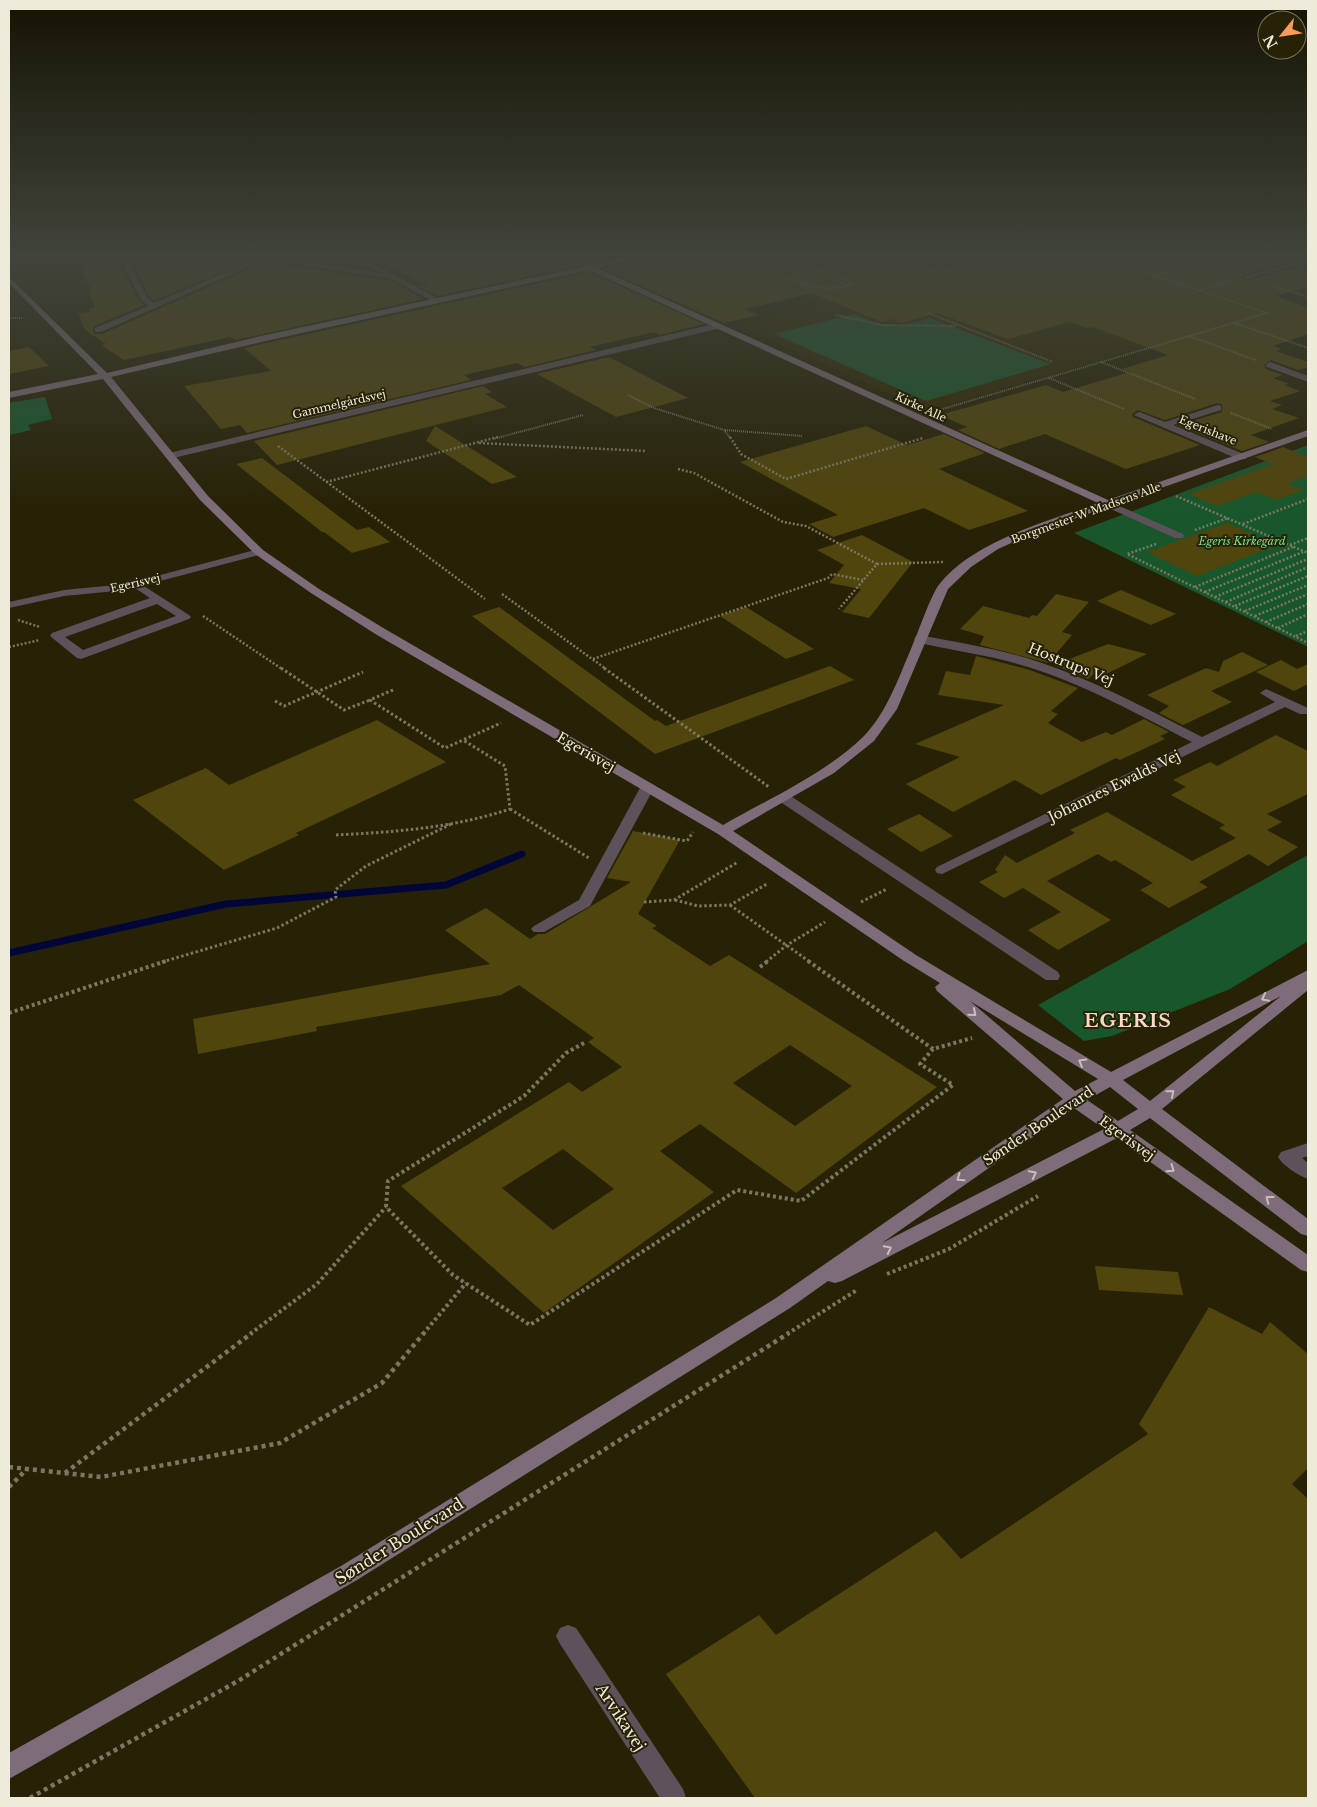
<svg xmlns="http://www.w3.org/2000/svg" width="1317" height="1807" font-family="'Libre Baskerville',serif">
<rect width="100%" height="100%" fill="#272206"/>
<path fill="#302803" d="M723,257H1095L1263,313L928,411L737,325L822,303L805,296L820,292Z"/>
<g fill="#18572c">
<path d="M854,314L878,324L903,326L930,318L1051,364L926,401L774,334Z"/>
<path d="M45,397L52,419L28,425L31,430L9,435V403Z"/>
<path d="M1308,445V647L1074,533Z"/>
<path d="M1308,855V941L1230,989L1112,1036L1084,1041L1038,1005Z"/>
</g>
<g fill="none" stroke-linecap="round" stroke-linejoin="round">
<path stroke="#000738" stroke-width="7" d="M9,953L226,904L446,885L522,854"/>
</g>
<g fill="#50450c" fill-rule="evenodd">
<path d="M89,257H109L112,261L118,260L138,299L145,305L94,326L93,332L95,334H102L265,262L392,281L424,299L235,340L230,337L124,360L101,345L106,344L85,330L78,313L90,312L89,308H95L89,291L91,290L76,258Z"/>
<path d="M150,257H239L252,259L154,301L149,296L130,259Z"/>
<path d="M374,257H621L438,296L417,285L430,287Z"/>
<path d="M643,257H919L921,266L938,270L994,257H1252L1278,265L1241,276L1246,281L1291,269L1308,274V287L1276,296L1308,308V334L1273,346L1282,349L1276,351L1308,362V367L1298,370L1271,360L1264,365L1266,369L1283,375L1273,378L1289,384L1284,385L1300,391L1270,401L1282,405L1272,409L1299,418L1251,435L1269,442L1242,451L1179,425L1222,412V404L1217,403L1165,420L1138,410L1132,414L1133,417L1200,445L1126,469L1045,434L999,449L958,430L967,427L940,415L1046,385L1063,392L1130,372L1122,369L1168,355L1093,327L1087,328L1070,322L1008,339L937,313L901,323L892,319L882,322L811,293L745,309L759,315L724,323L603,269L641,259Z"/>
<path d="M589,272L704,324L660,335L654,332L590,347L596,350L525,367L517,363L464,375L471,380L247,433L240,425L221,429L184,386L271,371L244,348Z"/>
<path d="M29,347L49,366L9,374V351Z"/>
<path d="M609,357L688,398L616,417L537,374Z"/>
<path d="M483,386L492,392L485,394L507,407L277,465L254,441Z"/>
<path d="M435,426L517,477L492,484L426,441Z"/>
<path d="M866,426L907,445L944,434L985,453L939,469L1028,511L969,530L924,508L833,537L809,524L838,515L740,462Z"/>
<path d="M1283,447L1308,457V476L1287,483L1303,490L1276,500L1257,492L1217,506L1189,494L1273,464L1255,457Z"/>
<path d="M262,458L357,530L369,527L390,542L352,553L324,532H322L236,464Z"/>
<path d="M1227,523L1277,545L1197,576L1147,552Z"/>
<path d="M862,535L913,562L869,618L842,612L861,589L829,583L844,565L817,550Z"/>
<path d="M1121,590L1176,614L1151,625L1097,601Z"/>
<path d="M1056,594L1089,602L1062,632L1072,635L1048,663L980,645L984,636L960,629L983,606L1029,618L1032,615L1037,616Z"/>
<path d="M499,607L655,721L657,720L666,726L830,666L854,680L655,754L472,616Z"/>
<path d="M746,607L814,649L786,659L720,616Z"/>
<path d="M1108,644L1147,654L1104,675L1097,671L1088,679L1054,665Z"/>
<path d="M1242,652L1268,665L1211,691L1232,702L1183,725L1159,713L1169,706L1147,695L1206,668L1219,672L1223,661Z"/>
<path d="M976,656L1027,669L1078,688L1051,711L1058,714L1048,723L1082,742L1106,732L1112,735L1144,719L1169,732L1160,736L1165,739L1120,760L1116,758L1041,795L1015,780L953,812L906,784L960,757L915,744L1004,705L938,695L946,671L970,675Z"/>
<path d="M1281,660L1297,669L1308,664V684L1294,691L1256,672Z"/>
<path d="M377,720L446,762L296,833L299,835L224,870L133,800L206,768L229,785Z"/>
<path d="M1276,735L1308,751V794L1267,814L1282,822L1267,830L1298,847L1268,866L1249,854L1199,882L1208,887L1169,908L1140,890L1153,883L1115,860L1111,862L1098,854L1047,881L1111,920L1058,950L1028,930L1061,912L1023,888L1004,898L979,882L998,872L995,870L1005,855L1017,863L1075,833L1070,830L1107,812L1192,861L1236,838L1219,828L1225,825L1171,795L1186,787L1173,780L1210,762L1217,766Z"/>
<path d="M919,814L953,836L921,852L887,829Z"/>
<path d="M633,831L680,840L638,914L657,926L652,928L710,966L729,955L937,1087L796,1193L700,1124L660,1151L714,1192L544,1313L401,1186L569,1082L582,1092L622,1067L588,1042L594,1038L519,985L501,995L316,1027L317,1031L198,1054L193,1019L490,964L445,930L486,908L530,939L538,934H545L631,882L607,878ZM790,1045L852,1086L795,1126L733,1083ZM563,1149L614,1189L553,1230L502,1188Z"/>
<path d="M1095,1266L1178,1272L1183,1295L1099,1290Z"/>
<path d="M1209,1307L1262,1334L1270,1322L1308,1354V1468L1292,1484L1308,1499V1798H755L666,1674L759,1615L776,1635L936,1531L961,1559L1148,1434L1139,1424Z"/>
</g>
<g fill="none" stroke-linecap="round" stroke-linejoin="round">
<g stroke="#7b7760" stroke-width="2" stroke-dasharray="1 1" stroke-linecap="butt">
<path d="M761,266C789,277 823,298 853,283L822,270L792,277"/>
<path d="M1153,275L1219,257"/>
<path d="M1273,286L1308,297"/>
<path d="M1199,290L1231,281"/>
<path d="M928,313L1053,362"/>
<path d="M836,315L882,325L956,326"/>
<path d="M9,318H23"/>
<path d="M1234,323L1308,348"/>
<path d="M1189,336L1256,360"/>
<path d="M1101,362L1195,399"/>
<path d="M1049,378L1124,409"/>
<path d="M628,395L654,408L724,430L731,439"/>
<path d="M939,410L1267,313L1098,257"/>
<path d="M1231,413L1272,429"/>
<path d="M725,430L802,436"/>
<path d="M493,439L583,415"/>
</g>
<g stroke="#7b7760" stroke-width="2.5" stroke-dasharray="2 2" stroke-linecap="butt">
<path d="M730,437L741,454L786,479L923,438"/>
<path d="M479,443L646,451"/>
<path d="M278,446L485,599"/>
<path d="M678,469L694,473L783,522L806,526L877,564L839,609"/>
<path d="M326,482L498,437"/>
<path d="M1176,496L1308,553"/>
<path d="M1243,524L1308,499"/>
<path d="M1195,530L1228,518"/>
<path d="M1156,544L1127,554L1308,643"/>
<path d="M1290,545L1308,538"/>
<path d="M877,564L943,562"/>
<path d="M1195,587L1293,547"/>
<path d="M1205,592L1303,552"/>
<path d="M502,594L606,669"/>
<path d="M1215,597L1308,559"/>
<path d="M1226,602L1308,567"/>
<path d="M1235,606L1308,576"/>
<path d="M1245,611L1308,585"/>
<path d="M203,616L282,669"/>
<path d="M1255,616L1308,594"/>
<path d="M18,620L40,627"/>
<path d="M1266,622L1308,604"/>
<path d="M1278,628L1308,614"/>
<path d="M1296,636L1308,631"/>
<path d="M9,647L40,640"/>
<path d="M593,659L828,578L832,574L863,580"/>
</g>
<g stroke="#7b7760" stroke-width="3" stroke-dasharray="2.5 2.5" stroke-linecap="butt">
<path d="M281,668L344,710L370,700"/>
<path d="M604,668L769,787"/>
<path d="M393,690L370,700L445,748L501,723"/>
<path d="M275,701L284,706L363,672"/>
<path d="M510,809L589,858"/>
<path d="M643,833L687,841L693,832"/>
<path d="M336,835C395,832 453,828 510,809L505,766L463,740"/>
<path d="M675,900L698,906L730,905L767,884"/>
<path d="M644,902L674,900L738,862"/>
<path d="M861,902L887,889"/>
<path d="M730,905L810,962"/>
<path d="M162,962L277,928L336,897L335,890L366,866L451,824"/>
<path d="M766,962L787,945L825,922"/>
</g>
<g stroke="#7b7760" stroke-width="4" stroke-dasharray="3 3" stroke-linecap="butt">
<path d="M808,961L933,1049L972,1038"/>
<path d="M760,967L768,961"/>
<path d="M9,1013L166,961"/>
<path d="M584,1043L566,1053L524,1096L388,1181L386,1207L453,1275L530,1325L737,1190L801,1201L953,1085L920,1064L933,1049"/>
<path d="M887,1274L949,1249L1038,1196"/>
<path d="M250,1334L317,1284L386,1207"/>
<path d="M423,1334L466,1283"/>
<path d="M787,1334L857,1290"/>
</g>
<g stroke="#7b7760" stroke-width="4.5" stroke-dasharray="4 4" stroke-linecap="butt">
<path d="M9,1467L101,1477L280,1443L382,1383L424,1333"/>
<path d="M65,1473L252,1333"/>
<path d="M9,1487L27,1469"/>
<path d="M30,1798L238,1681L789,1333"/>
</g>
<g fill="#5d525a" fill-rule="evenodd">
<path d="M261,257H277L393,275L397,277L393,279L265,259Z"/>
<path d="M1108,501L1183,534L1184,536L1183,538H1175L1104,506L1103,504L1104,502Z"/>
<path d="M136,581L189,615L191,617L189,619L81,659L77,658L50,636L52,633L150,598L132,586L130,584ZM157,604L176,616L83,650L65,637Z"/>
<path d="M647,784L654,788L590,906L544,932H534L531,929L534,926L579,900L640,788Z"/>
<path d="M784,794L789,795L1058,972L1060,976L1058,980H1046L779,801L777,798L779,795Z"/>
<path d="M1308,1143V1156L1302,1158L1308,1163V1179C1298,1175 1283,1166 1278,1157L1281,1152Z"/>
</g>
<g fill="#5d525a" fill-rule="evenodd">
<path d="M119,257H127L147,297L154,303L261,257H271L101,332H95V328L148,306L140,298Z"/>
<path d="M351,257H360L441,300L434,302Z"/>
<path d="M1308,258V262L1247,279L1243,277Z"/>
<path d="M718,323L721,324V328L169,459L164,456L169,453Z"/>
<path d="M1270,362L1308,376V382L1267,367L1266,365Z"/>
<path d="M1218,405L1221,406V410L1173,425L1246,455V459H1238L1134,415L1139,412L1165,422Z"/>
<path d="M259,549L264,552L263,554L126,590L64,596L9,608V602L64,590L126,584Z"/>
<path d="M920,635C960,643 1001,649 1039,662C1096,681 1149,710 1202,737L1275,702L1260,693L1266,689L1308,708V714H1300L1285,707L942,874L937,873L935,870L937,867L1192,742C1139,715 1086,685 1028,667C991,655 953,651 916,642L914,639L916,636Z"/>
<path d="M568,1625L576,1628L683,1789L686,1798H660L560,1644L556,1636L560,1628Z"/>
</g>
<path fill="#7e6c7a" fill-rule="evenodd" d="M628,257H641L597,268L1108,500L1308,430V436L1034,533L998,549L971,567L948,589L897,709L874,741L834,773L733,831L916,955L1111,1072L1308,970V990L1162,1109L1308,1219V1236L1301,1234L1150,1118L1130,1130L1308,1255V1272L1301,1270L1117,1138L842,1281L835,1283L828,1281L790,1308L357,1580L9,1779V1753L341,1566L776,1298L1063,1099L937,991L935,987L940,983L904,961L718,834L377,635L311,593L255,554L200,500L103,379L9,398V392L98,374L9,283V277L107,373L261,336ZM589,270L1098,503C1048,521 971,542 938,586C929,600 918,633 911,649C898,679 887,712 864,736C825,774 770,798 723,825L385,629L319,589L263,550L208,496L111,377L261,342ZM1281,996L1150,1101L1123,1080ZM970,1001L1098,1079L1075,1091ZM1110,1087L1138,1109L1118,1121L1087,1100ZM1074,1108L1104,1129L882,1243Z"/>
</g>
<defs><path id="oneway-chevron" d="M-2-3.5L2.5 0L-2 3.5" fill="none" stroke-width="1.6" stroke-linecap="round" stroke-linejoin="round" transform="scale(1.25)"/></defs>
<g stroke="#c7bfb8">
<use href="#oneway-chevron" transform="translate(1265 998) rotate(152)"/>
<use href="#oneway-chevron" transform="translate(973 1013) rotate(41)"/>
<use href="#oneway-chevron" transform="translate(1082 1062) rotate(-149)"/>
<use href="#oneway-chevron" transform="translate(1171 1093) rotate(-39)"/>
<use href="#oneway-chevron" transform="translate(1171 1169) rotate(35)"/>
<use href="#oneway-chevron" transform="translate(1033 1174) rotate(-27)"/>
<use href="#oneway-chevron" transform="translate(960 1178) rotate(145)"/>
<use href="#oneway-chevron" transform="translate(1269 1199) rotate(-143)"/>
<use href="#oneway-chevron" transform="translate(888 1249) rotate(-27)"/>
</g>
<linearGradient id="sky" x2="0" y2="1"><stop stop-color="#151303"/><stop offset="0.5" stop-color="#41443b"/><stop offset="1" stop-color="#41443b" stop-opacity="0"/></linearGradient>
<rect width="1317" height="510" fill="url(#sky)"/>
<g text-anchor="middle" stroke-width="4" stroke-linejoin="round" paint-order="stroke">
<g font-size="11" fill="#eeebda" stroke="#272206">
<text transform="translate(339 404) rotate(-13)" y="4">Gammelgårdsvej</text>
<text transform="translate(921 407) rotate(25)" y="4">Kirke Alle</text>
<text transform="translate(1208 430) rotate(22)" y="4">Egerishave</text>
<text transform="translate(1086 513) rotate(-20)" y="4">Borgmester W Madsens Alle</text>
<text transform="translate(135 583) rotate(-13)" y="4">Egerisvej</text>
</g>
<g font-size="11" font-style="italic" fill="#72e08f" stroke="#272206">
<text x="1242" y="545">Egeris Kirkegård</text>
</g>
<g font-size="14" fill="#eeebda" stroke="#272206">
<text transform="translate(1071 664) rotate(22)" y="5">Hostrups Vej</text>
<text transform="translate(586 752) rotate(30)" y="5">Egerisvej</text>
<text transform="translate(1114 786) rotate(-26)" y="5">Johannes Ewalds Vej</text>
<text transform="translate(1038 1126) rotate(-34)" y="5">Sønder Boulevard</text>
<text transform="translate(1127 1138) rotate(36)" y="5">Egerisvej</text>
</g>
<g font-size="16" fill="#eeebda" stroke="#272206">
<text transform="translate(399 1541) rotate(-32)" y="6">Sønder Boulevard</text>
<text transform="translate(621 1717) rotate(57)" y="6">Arvikavej</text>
</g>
<g font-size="19" font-weight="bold" letter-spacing="1" fill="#f7dac8" stroke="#272206">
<text x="1128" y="1027">EGERIS</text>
</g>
</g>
<rect width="1317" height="1807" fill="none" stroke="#eeebda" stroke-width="20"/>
<g transform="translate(1282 35) rotate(240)"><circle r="24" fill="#272206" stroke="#77725b"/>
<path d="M0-4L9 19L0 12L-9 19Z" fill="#fe9b58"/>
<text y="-8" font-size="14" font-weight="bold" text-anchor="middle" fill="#eeebda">N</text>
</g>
</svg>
